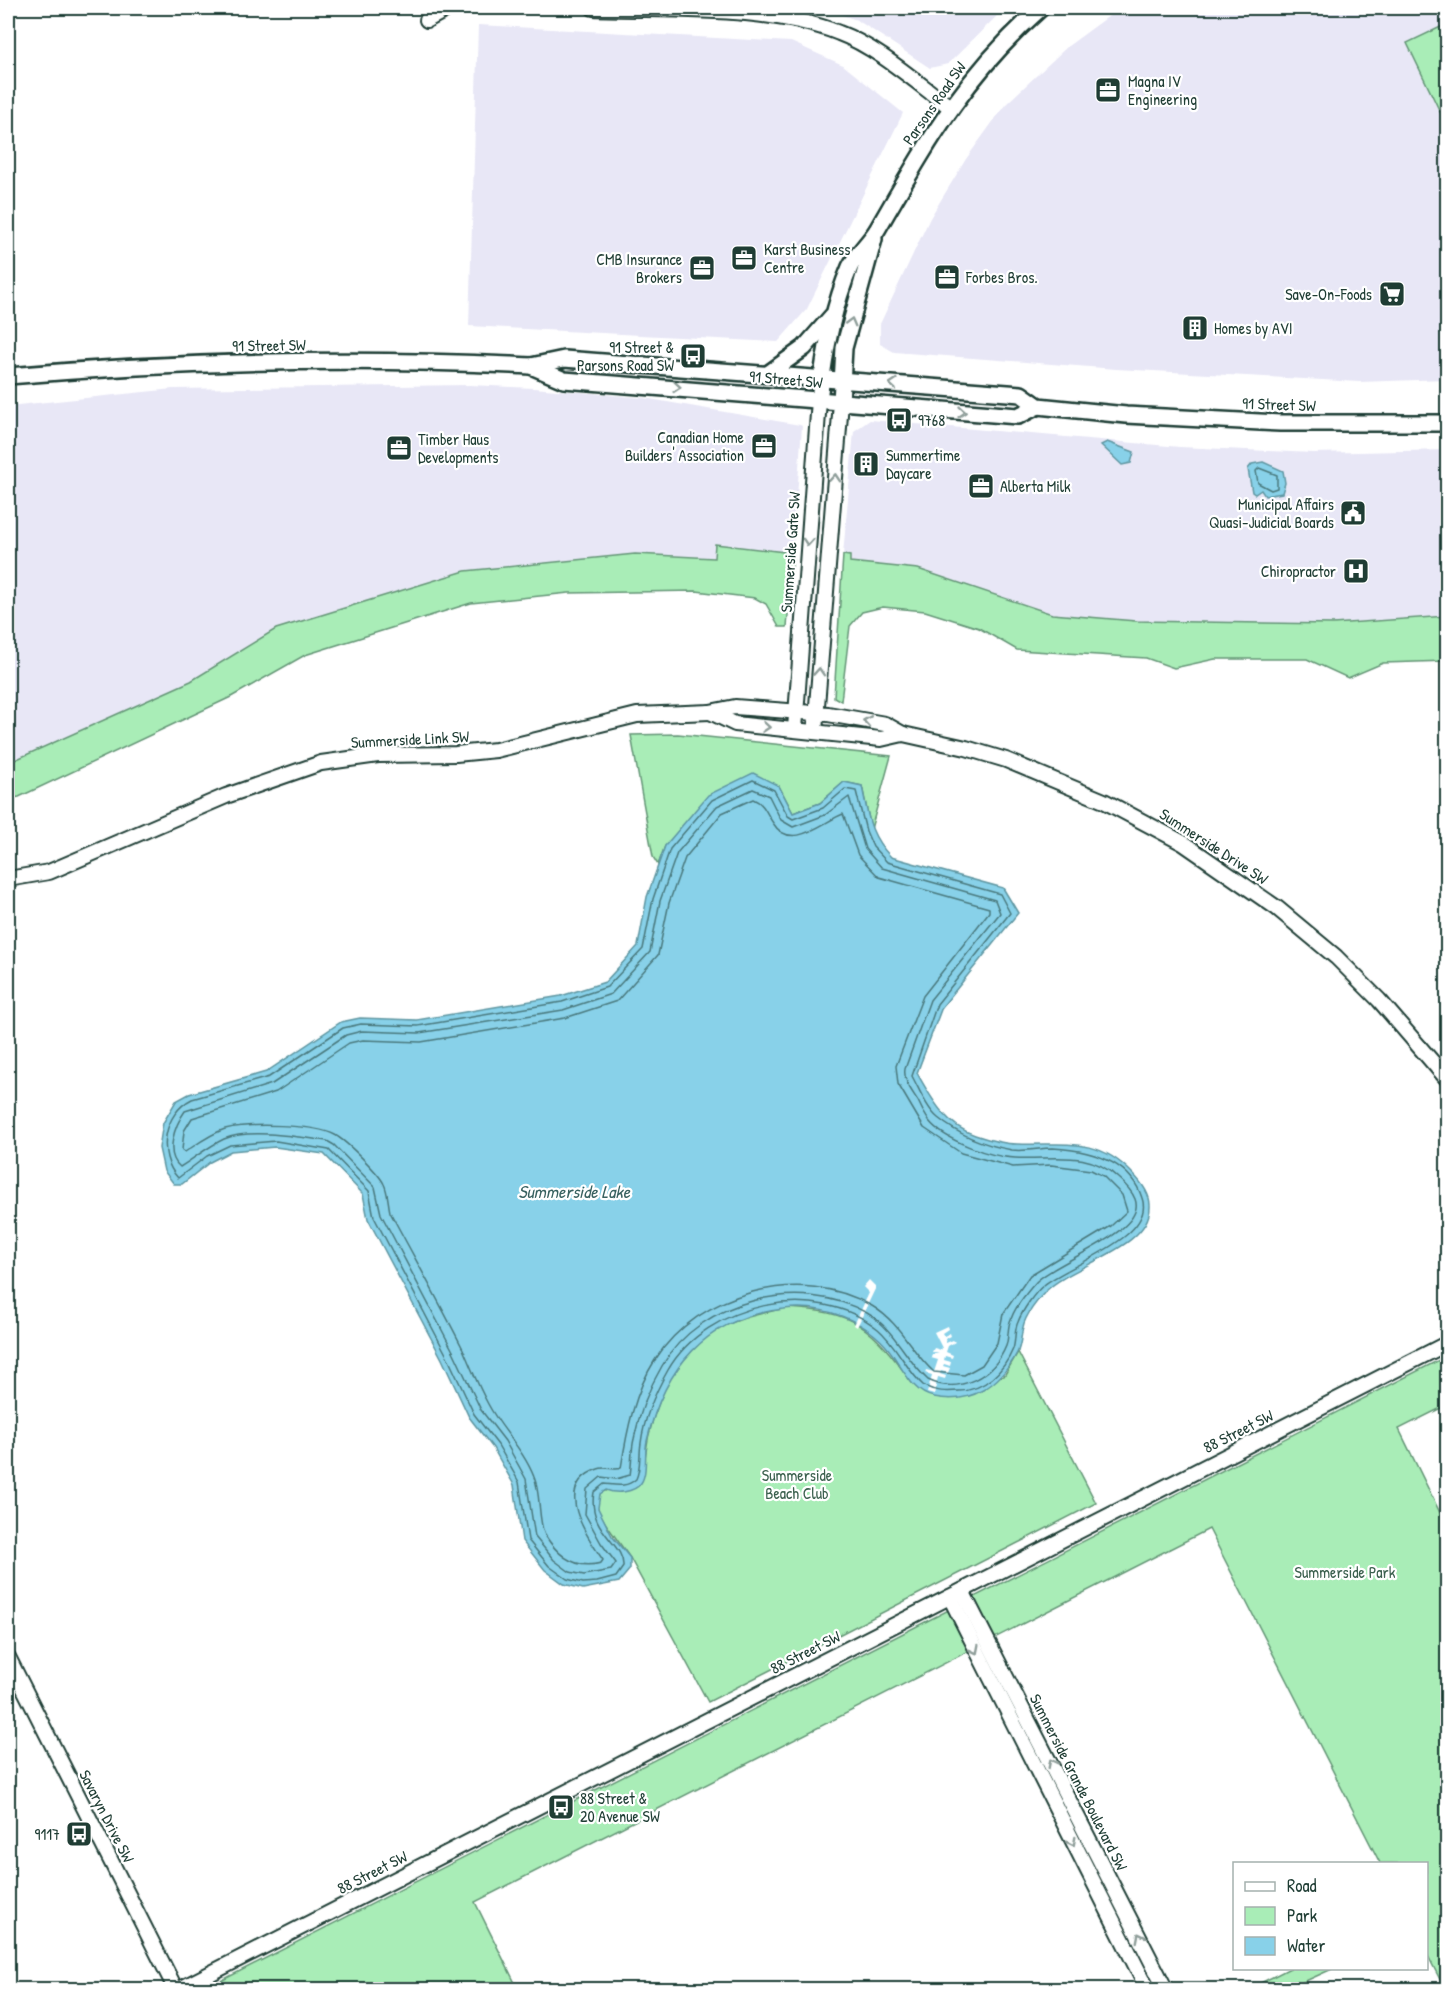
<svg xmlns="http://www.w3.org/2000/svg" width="1455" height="1997" font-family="'Patrick Hand',sans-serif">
<rect width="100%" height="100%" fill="#fff"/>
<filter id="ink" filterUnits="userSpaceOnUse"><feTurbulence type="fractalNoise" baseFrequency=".0167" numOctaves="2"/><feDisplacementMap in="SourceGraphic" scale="12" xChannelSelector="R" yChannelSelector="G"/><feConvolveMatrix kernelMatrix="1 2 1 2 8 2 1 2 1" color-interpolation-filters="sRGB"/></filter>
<g filter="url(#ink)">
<g fill="#e8e7f6">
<path d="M821,8H1005L948,64L930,68L857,20Z"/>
<path d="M1120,8H1447V379L1359,382L1116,369L894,352L880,344V324L930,218L966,159L1005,105L1068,46Z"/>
<path d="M478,25L791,42L843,65L903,113L807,309L778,342L469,326Z"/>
<path d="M470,385L534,388L644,398L800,425L802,426L793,553L716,544L715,559L635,554L276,629L191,681L8,763V406L173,389Z"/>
<path d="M870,420L1180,447L1314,453L1447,450V631L1136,621L1051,614L918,569L850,562L843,555L854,431Z"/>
</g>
<g fill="#a9edb7" stroke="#649576" stroke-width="1.5">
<path d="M1447,24L1448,118L1444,120L1407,43Z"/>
<path d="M715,544L793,553L787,627H779L766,604L755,598L696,591L569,593L471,603L305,655L231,697L19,797L8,799V763L191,681L276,629L465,571L635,554L714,558Z"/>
<path d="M843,555L850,556V562L918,569L1052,614L1136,621L1333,624L1447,616V661L1383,663L1348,678L1307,659H1215L1174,668L1146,658L1017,650L979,628L925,611L883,607L862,612L850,626L841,701L834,697Z"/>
<path d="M678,734L891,756L871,829L862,786L844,782L820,803L793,813L779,786L665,846L658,865L653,857L631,735Z"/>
<path d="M785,1308C855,1311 872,1327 912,1383L1004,1376L1018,1352L1096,1503L708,1702L630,1558L606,1524L597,1508L600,1493L644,1475C645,1427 666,1365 707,1336C729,1320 758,1314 785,1308Z"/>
<path d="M1447,1356V1405L1399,1429L1447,1527V1989H1445L1427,1954L1426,1864L1380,1863L1209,1529L475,1902L518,1989L203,1990Z"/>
<path d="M1290,1968L1332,1969L1288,1989H1249Z"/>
</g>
<g fill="#88d1e9" stroke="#5e96a1" stroke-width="1.5">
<path d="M1107,442L1134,452L1131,463L1122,465L1101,445Z"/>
<path d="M1263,462L1283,471L1285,483L1282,493L1265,496L1261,490L1255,494L1252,492L1248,469L1252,464Z"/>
<path d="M753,773L779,786L793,813L820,803L844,782L862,786C868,815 869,835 891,857L1003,888L1018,913L942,1007L917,1073C932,1099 945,1125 975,1135C987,1139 1004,1144 1017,1144C1063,1146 1096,1135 1132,1173C1141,1182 1150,1193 1150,1205C1152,1248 1071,1265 1046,1291C1038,1299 1025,1316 1023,1327C1021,1335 1021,1346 1017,1353C1000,1385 971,1405 934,1397C912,1393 902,1367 890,1351C866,1320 823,1304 784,1309C706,1317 664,1368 647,1441C644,1453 648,1473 641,1483C634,1493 616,1494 606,1490L600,1494L598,1508L612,1536L630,1558V1569L619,1582L583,1589L564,1584L545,1570L522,1541L514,1485L493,1448L469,1417L442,1359L368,1219L363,1194L324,1154L275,1147L231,1151L210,1162L182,1184H174L164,1171L159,1148L163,1123L176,1101L189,1094L266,1072L341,1022L360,1018L417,1020L561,996L605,982L638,946L647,897L665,846L708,795Z"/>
</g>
<g fill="#fff">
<path d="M869,1280L876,1287L857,1327L854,1325L869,1293L863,1287Z"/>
<path d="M947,1326L948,1329L942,1333L944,1336L950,1333L951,1336L945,1339L946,1343L953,1340L955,1342L948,1346L946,1352L953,1355L952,1358L945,1356L944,1360L951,1362L950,1366L944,1364L943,1366L950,1368L948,1373L941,1371L940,1374L946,1376L945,1379L938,1377L934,1395L927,1393L932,1375L925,1373L926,1370L934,1372L938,1360L931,1358L932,1354H939L932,1352L934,1348L941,1350L942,1348L934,1332Z"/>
</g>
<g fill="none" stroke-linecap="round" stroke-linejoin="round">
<g stroke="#49787c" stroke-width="1.5">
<path d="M1259,468L1277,475V488L1271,490L1258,483L1256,471Z"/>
<path d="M753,780L774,790L788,816L793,819L823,808L845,789L856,791L866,831L873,847L887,862L1000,894L1010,913L937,1004L912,1076C919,1089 927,1109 938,1118C960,1136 984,1145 1012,1150C1025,1152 1039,1148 1053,1148C1088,1150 1130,1160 1142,1198C1156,1237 1068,1265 1044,1285C1035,1292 1022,1311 1018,1322C1014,1330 1016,1340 1013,1349C1004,1371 984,1391 959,1391C946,1392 936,1392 924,1386C906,1370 897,1345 878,1329C817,1279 706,1303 668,1370C656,1391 644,1419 641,1443C639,1455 641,1469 636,1479C626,1488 616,1485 604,1484L594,1492C587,1532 625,1543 623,1567L616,1577L597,1582L583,1583L567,1579L549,1566L528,1540L519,1482L498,1445L474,1414L447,1356L374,1217L369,1191L329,1150L276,1141L230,1145L207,1156L178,1178C156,1154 164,1113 192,1099L269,1077L343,1028L361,1024L418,1026L562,1002L607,987L643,949L653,899L670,849L712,800Z"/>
<path d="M753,789L769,796L781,820L793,827L825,815L849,797L865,849L882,868L995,900L1000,913L930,1000L905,1069C903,1081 912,1091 918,1101C921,1108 925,1115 929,1121C945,1141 991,1157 1015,1158C1053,1160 1089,1149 1118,1178C1125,1184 1132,1191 1135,1199C1148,1232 1055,1261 1036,1282C1028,1291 1015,1307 1011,1319C1007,1327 1009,1338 1006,1346C994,1376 959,1395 928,1380C905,1359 895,1329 867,1313C801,1276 700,1299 662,1366C649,1388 639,1414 634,1439C631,1450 632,1463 630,1475L616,1479L601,1477L587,1489L585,1514L601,1543L616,1563L611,1570L584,1575L570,1572L554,1560L535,1537L526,1479L505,1441L481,1410L454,1353L381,1214L375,1187L334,1145L327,1141C299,1137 249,1128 224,1139C207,1147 195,1158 180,1167C164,1154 175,1125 185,1111L272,1084L346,1035L362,1031L419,1033L563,1010L611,994L650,952L660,901L677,853L717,806Z"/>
<path d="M753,799C765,804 766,813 773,823C791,853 824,821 843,814L858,855L879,877L989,908V912L923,996L896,1066L898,1084L924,1128L961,1153L1013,1167L1051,1165L1091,1170L1103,1176L1122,1195L1127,1211L1111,1226L1030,1275L1003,1314L997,1343L982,1365L964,1375L934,1372C910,1351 902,1324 872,1306C802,1264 698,1292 655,1360C634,1393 627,1431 621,1468C614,1471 606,1466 598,1469C551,1485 587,1537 603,1560L601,1563C576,1570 558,1556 545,1535C538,1523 541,1493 534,1477C523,1449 501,1429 488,1404C478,1386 471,1367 463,1349C440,1303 414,1257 390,1212C388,1203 388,1192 384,1184C379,1173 346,1141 335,1135C315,1124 247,1123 225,1129C210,1134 197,1144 185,1152L182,1150L184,1131L192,1118L276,1092L349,1043L363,1040L421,1042L565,1018L617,1001L658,955L669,903L685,858L722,813Z"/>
</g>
<defs>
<g id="tertiary">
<path d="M593,8C669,11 769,5 839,33C877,47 917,83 950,107"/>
<path d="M427,20L449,8"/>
<path d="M710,712L735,724L881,739L903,734"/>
<path d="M795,729L819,400"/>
<path d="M815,731L841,402"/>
<path d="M8,879L49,872L226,796L321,763L378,755L456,754L496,750L637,715L710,712L735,707L828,714L885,724L903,734L966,748L1006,760L1104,801L1183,843L1277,908L1336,957L1379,1000L1448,1080"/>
<path d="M962,1591L1166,1990"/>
<path d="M950,1597L1148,1990"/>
<path d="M8,1657L176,1990"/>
<path d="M178,1990L1448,1343"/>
</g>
<g id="secondary">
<path d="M531,366L564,380L1018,416L1038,406"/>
<path d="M769,373L804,348L832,316"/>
<path d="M8,376C182,361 357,357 531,366L564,359L1021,394L1038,406L1126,415L1280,423H1448"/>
<path d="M819,400C824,355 832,309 850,267C856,254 869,243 877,230C928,142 963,77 1041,8"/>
<path d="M841,402L844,348L874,239"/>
</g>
</defs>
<use href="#tertiary" stroke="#1f3d34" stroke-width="18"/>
<use href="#secondary" stroke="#1f3d34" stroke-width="20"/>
<use href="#tertiary" stroke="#fff" stroke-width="14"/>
<use href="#secondary" stroke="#fff" stroke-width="15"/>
</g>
<defs><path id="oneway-chevron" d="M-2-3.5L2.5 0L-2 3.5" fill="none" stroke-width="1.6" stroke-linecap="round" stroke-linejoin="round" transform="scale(1.5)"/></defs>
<g stroke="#8f9e9a">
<use href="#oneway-chevron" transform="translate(851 322) rotate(-75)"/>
<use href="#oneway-chevron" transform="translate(893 384) rotate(-175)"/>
<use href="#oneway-chevron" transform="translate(677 387) rotate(5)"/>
<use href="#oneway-chevron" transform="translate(962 412) rotate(5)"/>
<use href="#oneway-chevron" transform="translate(835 478) rotate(-86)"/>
<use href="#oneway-chevron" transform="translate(808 542) rotate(94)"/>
<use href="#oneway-chevron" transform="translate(819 672) rotate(-86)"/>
<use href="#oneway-chevron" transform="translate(867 721) rotate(-170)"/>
<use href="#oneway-chevron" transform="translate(766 727) rotate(5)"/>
<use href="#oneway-chevron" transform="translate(975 1650) rotate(63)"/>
<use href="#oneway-chevron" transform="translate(1052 1763) rotate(-117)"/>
<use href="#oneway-chevron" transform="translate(1072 1842) rotate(63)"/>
<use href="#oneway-chevron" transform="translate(1140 1937) rotate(-117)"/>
</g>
</g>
<defs>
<symbol id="office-square" viewBox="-11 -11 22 22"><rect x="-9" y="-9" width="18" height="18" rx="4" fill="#1f3d34" stroke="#fff"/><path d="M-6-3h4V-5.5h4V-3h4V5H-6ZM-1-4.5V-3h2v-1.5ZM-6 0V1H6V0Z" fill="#fff"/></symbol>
<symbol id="supermarket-square" viewBox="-11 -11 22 22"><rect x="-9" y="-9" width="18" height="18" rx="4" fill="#1f3d34" stroke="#fff"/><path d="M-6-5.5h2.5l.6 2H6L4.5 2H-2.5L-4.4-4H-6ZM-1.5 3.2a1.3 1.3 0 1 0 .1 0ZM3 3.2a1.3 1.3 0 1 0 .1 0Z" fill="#fff"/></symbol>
<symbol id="building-square" viewBox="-11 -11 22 22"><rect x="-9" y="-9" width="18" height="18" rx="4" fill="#1f3d34" stroke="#fff"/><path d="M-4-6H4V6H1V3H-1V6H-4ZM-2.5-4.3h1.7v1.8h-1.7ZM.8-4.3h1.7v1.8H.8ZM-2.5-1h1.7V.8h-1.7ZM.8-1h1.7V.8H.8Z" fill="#fff"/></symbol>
<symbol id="bus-square" viewBox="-11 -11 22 22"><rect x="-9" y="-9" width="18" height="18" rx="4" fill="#1f3d34" stroke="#fff"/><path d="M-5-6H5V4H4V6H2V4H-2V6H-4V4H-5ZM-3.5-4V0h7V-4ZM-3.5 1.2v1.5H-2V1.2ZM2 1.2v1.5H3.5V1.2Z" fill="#fff"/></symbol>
<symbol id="civic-square" viewBox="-11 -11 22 22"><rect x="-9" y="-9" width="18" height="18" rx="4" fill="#1f3d34" stroke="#fff"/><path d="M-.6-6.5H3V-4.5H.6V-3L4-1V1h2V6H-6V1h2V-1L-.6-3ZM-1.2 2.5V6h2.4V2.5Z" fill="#fff"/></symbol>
<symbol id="hospital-square" viewBox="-11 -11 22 22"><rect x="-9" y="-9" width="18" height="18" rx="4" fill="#1f3d34" stroke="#fff"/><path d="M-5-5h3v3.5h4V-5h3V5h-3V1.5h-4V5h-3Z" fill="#fff"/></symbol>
</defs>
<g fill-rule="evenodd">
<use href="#office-square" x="1093" y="75" width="30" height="30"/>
<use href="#office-square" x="729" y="243" width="30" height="30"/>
<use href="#office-square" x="687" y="253" width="30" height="30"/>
<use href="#office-square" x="932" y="262" width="30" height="30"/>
<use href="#supermarket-square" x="1377" y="279" width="30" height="30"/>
<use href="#building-square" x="1180" y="313" width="30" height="30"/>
<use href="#bus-square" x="678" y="341" width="30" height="30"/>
<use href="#bus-square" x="884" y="405" width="30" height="30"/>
<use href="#office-square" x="749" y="431" width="30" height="30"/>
<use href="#office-square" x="384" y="433" width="30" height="30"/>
<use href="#building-square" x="851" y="449" width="30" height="30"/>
<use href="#office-square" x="966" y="471" width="30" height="30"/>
<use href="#civic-square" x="1338" y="498" width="30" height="30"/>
<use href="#hospital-square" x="1341" y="556" width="30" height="30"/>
<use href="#bus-square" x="546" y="1792" width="30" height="30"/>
<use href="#bus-square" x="64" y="1819" width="30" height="30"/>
</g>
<g text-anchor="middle" stroke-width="4.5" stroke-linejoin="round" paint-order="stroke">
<g font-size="16" fill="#1f3d34" stroke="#fff" text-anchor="start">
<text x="1128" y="87">Magna IV<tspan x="1128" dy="18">Engineering</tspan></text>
<text x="764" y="255">Karst Business<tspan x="764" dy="18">Centre</tspan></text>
<text x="682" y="265" text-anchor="end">CMB Insurance<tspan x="682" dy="18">Brokers</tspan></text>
<text x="966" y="283">Forbes Bros.</text>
<text x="1372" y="300" text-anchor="end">Save-On-Foods</text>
<text x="1214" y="334">Homes by AVI</text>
<text x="674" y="353" text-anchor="end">91 Street &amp;<tspan x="674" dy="18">Parsons Road SW</tspan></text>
<text x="918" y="426">9768</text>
<text x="744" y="443" text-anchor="end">Canadian Home<tspan x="744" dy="18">Builders' Association</tspan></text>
<text x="418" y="445">Timber Haus<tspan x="418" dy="18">Developments</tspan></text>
<text x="886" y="461">Summertime<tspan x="886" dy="18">Daycare</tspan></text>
<text x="1000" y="492">Alberta Milk</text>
<text x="1334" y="510" text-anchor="end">Municipal Affairs<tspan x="1334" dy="18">Quasi-Judicial Boards</tspan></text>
<text x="1336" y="577" text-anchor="end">Chiropractor</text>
<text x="580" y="1804">88 Street &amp;<tspan x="580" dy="18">20 Avenue SW</tspan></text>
<text x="60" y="1840" text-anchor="end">9117</text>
</g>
<g font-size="16" fill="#1f3d34" stroke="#fff">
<text transform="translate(934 103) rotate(-55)" y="6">Parsons Road SW</text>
<text transform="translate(269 345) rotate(-1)" y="6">91 Street SW</text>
<text transform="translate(786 379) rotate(5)" y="6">91 Street SW</text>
<text transform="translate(1279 404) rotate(2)" y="6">91 Street SW</text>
<text transform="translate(790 552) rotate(-86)" y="6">Summerside Gate SW</text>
<text transform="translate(410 739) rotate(-3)" y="6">Summerside Link SW</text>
<text transform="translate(1214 846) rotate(33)" y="6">Summerside Drive SW</text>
<text transform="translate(1238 1431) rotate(-27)" y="6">88 Street SW</text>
<text transform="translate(805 1652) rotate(-27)" y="6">88 Street SW</text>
<text transform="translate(1079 1782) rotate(63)" y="6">Summerside Grande Boulevard SW</text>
<text transform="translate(107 1816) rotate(63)" y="6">Savaryn Drive SW</text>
<text transform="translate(372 1872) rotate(-27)" y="6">88 Street SW</text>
</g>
<g font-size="16" fill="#3b604e" stroke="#fff">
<text x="797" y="1481">Summerside<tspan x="797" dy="18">Beach Club</tspan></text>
<text x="1345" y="1578">Summerside Park</text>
</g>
<g font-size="18" font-style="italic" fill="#396261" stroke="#fff">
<text x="574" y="1198">Summerside Lake</text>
</g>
</g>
<rect width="1455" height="1997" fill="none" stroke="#fff" stroke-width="30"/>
<rect x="15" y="15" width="1425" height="1967" fill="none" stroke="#1f3d34" stroke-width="2" filter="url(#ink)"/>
<rect x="1233" y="1862" width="195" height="108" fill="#ffffff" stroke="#a5b1ae" stroke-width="1.5"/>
<rect x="1245" y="1882" width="30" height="9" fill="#ffffff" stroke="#a5b1ae" stroke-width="1.5"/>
<text x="1287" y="1892" font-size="18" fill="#1f3d34">Road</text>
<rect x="1245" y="1907" width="30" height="18" fill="#a9edb7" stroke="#a5b1ae" stroke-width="1.5"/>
<text x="1287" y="1922" font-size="18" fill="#1f3d34">Park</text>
<rect x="1245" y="1937" width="30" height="18" fill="#88d1e9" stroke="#a5b1ae" stroke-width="1.5"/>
<text x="1287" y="1952" font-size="18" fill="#1f3d34">Water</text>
</svg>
